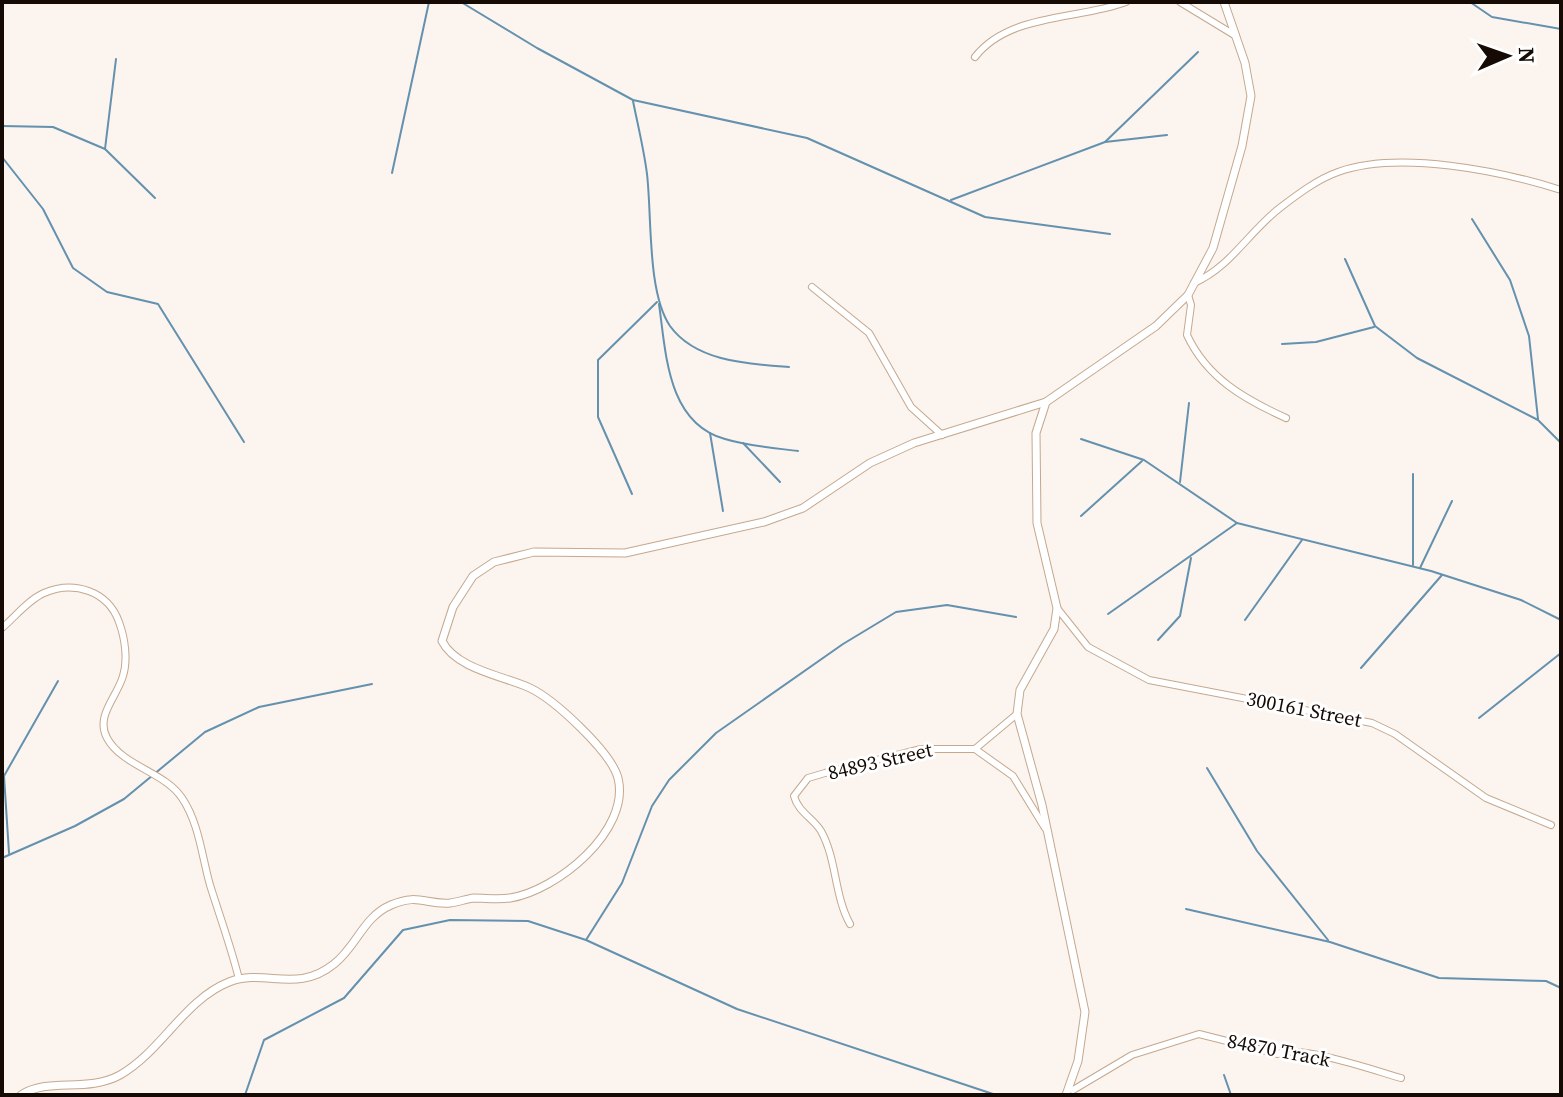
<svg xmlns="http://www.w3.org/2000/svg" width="1563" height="1097" font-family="'Source Serif 4',serif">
<rect width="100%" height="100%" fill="#fbf4ef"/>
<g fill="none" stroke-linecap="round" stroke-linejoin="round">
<g stroke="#6491ae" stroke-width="2">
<path d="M461,2L537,48L633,100L807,138L985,217L1110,234"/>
<path d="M1470,2L1492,17L1561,29"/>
<path d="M633,101C638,126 644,150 647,174C652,216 647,292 670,326C696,362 749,364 789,367"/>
<path d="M2,126L53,127L105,149L155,198"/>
<path d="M1105,142L1167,135"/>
<path d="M105,149L116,59"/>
<path d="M2,157L43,209L73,268L107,292L158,304L244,442"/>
<path d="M392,173L429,2"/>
<path d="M951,200L1105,142L1198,52"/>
<path d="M1472,219L1510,280L1529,336L1538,419"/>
<path d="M1345,259L1375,326L1417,358L1538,420L1561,443"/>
<path d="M659,304C666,353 667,423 725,439C748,446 774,448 798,451"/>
<path d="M1282,344L1316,342L1374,327"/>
<path d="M710,433L723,511"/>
<path d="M1081,439L1144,460L1237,523L1431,571L1521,600L1561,620"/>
<path d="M743,443L780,482"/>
<path d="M1413,474V565"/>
<path d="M1180,482L1189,403"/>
<path d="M632,494L598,417V360L657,302"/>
<path d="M1081,516L1142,461"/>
<path d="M1420,568L1452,501"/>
<path d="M1108,614L1237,523"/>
<path d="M1245,620L1302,540"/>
<path d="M1158,640L1180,616L1191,558"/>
<path d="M1361,668L1442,575"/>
<path d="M1479,718L1561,653"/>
<path d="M1207,768L1257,851L1328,940"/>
<path d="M9,853L4,776L58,681"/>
<path d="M2,858L75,826L124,799L205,732L259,707L372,684"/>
<path d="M1186,909L1330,942L1439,978L1546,981L1561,988"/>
<path d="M586,940L622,883L652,806L669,780L716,733L843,644L896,612L947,605L1016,617"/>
<path d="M1224,1075L1231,1095"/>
<path d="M245,1095L264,1040L344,998L403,930L450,920L528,921L586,940L737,1009L996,1095"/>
</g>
<defs>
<g id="minor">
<path d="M1180,2L1236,36"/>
<path d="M975,57C1009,13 1078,20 1126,2"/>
<path d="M1194,283C1231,267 1249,231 1281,207C1298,194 1318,179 1338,172C1399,150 1501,171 1561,190"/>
<path d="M812,287L869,333L911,407L942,435"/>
<path d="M1188,295L1191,305L1187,335C1207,378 1244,399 1286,418"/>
<path d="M1057,608L1088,647L1149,680L1372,723L1395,734L1486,798L1551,825"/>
<path d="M2,628C15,617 28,600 44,593C74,580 108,591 119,622C125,638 128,660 123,676C117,697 95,716 107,738C122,766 165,772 182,798C199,823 202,857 210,885C220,917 231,947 239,979"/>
<path d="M975,749L1013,776L1045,828"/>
<path d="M850,924C834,895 837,860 821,831C813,818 798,812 794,796L808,778L825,773L921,749H975L1017,714"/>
<path d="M1073,1090L1132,1055L1199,1034L1278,1054C1299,1044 1376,1071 1401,1078"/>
</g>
<g id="tertiary">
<path d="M21,1095C48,1077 87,1093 120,1075C162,1051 184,1000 229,982C265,968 297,994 334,964C357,946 363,917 391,905C418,893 426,905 450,903C458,902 466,899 474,898C486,898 498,900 510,898C556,891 631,831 618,778C611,752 555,700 530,688C504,676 456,669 442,641L453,607L473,576L494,562L534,552L625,553L764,522L803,508L870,463L914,443L1046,402"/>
<path d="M1066,1095L1078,1061L1085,1012L1042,805L1017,714L1020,690L1054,629L1057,608L1037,523L1036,433L1046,402L1156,326L1188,295L1213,248L1242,146L1251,96L1245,63L1224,2"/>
</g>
</defs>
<use href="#minor" stroke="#c5a88e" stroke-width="8"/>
<use href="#tertiary" stroke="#c5a88e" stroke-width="9"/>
<use href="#minor" stroke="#fff" stroke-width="6"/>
<use href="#tertiary" stroke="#fff" stroke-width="7"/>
</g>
<g text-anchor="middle" stroke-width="6" stroke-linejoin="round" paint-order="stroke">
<g font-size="20" fill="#150b04" stroke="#fff">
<text transform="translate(1304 709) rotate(11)" y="7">300161 Street</text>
<text transform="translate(880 761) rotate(-13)" y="7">84893 Street</text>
<text transform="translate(1279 1050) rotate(11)" y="7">84870 Track</text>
</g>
</g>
<rect width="1563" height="1097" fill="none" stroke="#150b04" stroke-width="8"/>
<g transform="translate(1507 56) rotate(88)" stroke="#ffffff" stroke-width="6" paint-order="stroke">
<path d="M0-6L14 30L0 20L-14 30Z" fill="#150b04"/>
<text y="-12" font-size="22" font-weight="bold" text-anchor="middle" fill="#150b04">N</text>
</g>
</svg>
